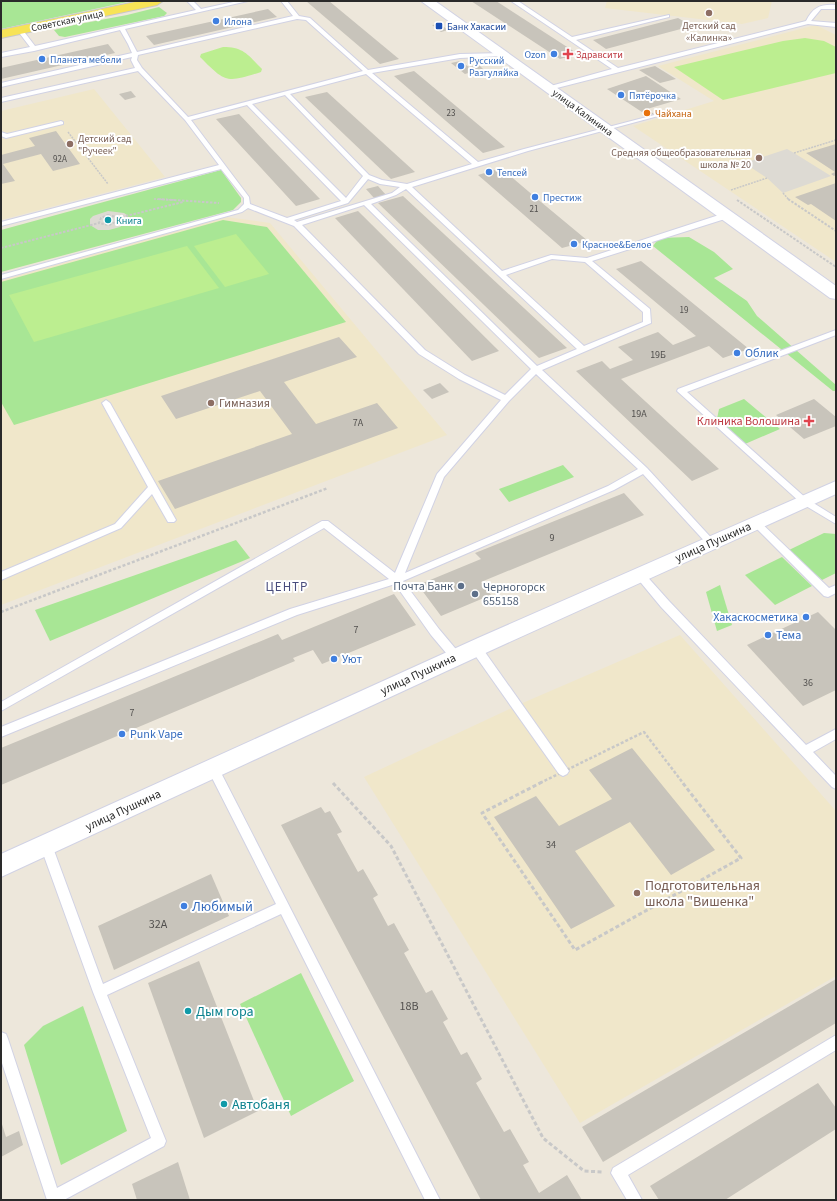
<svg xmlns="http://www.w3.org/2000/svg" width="837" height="1201" font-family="'Source Sans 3',sans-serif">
<rect width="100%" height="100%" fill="#ede7db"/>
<g fill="#f0e7ca">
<path d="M607,1H772L768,18L742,24L605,8Z"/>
<path d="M816,25L836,35V262L633,126L714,101L658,66Z"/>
<path d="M94,89L165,177L1,220V111Z"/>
<path d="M226,217L270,223L447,435L1,605V280Z"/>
<path d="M680,635L836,811V976L580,1123L364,777L518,705Z"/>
</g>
<g fill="#a8e695">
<path d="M1,1H132L1,29Z"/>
<path d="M159,7L167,13L164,16L65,37L59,36L54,30L74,25L127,15Z"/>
<path d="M221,170L241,198V202L233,210L1,272V230Z"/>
<path d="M223,220L267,227L346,322L14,425L1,402V282Z"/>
<path d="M689,237L714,252L733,269L714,278L747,301L757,316L836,385V391H833L653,246L659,238Z"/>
<path d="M744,399L780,429L745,444L717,419L719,409Z"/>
<path d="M563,465L574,477L509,502L499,489Z"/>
<path d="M824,533L836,534V573L822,580L789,550Z"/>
<path d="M236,540L250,558L50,641L35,610Z"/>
<path d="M782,557L812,586L775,605L745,575Z"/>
<path d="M720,585L732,625L717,631L706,592Z"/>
<path d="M301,973L354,1081L291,1116L240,1004Z"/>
<path d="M83,1006L127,1131L61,1165L24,1045L43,1026Z"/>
</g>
<g fill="#bcee90">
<path d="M805,38L824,41L836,47V73L723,100L674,67L783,41Z"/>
<path d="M223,47C244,47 248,55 262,69L261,72C226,83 226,83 200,57L201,54Z"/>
<path d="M236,234L269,274L225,287L194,246Z"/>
<path d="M187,246L219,288L34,342L9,295Z"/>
</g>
<g fill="#dddad3">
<path d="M787,149L794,153L831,176L783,193L767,178L744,163Z"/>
<path d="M108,211L124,213L127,215V221L120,227L109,230H98L90,225V219L93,216Z"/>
</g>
<g fill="#c8c4bb">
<path d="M306,1H329L399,59L380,64Z"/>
<path d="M471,1H496L578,54L560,59Z"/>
<path d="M268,9L277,17L154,45L146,36Z"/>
<path d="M678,18L692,26L606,49L593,40Z"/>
<path d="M440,24L448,30L441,32L432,25Z"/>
<path d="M108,44L115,53L1,79V68Z"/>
<path d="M460,61L469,67L479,65L487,73L483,74L475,71L465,74L451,63Z"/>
<path d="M655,66L676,79L660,83L639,70Z"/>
<path d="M414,71L505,147L483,153L394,76Z"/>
<path d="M646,76L681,99L647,109L654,114L648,116L607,89Z"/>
<path d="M131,91L136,97L125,100L119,94Z"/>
<path d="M327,92L415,172L391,179L305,97Z"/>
<path d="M239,114L270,147L320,199L296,206L216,119Z"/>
<path d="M56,131L80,164L53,171L41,154L3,164L15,181L1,184V155L35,146L29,138Z"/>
<path d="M836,144V175L834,176L831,174L835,172L806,153Z"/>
<path d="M501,168L535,197L588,241L562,248L478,175Z"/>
<path d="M836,183V221L811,204L808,205L795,197Z"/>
<path d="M378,186L386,195L374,198L366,189Z"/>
<path d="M403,196L567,348L539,358L378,203Z"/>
<path d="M358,211L499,351L472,361L335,218Z"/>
<path d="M641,261L749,349L723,358L709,346L621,379L719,469L692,481L576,371L602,361L610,369L633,360L618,347L658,332L673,345L696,336L616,269Z"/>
<path d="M339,337L357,357L284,382L316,424L377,403L398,428L175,509L158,481L292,434L260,391L176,419L161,396Z"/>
<path d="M440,383L449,392L432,399L423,390Z"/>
<path d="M814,399L836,417V426L804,439L776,415Z"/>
<path d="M624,493L644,515L481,582L491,595L441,616L418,585L481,559L475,553Z"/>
<path d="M394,594L416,625L322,664L313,650L293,658L295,661L1,785V748L278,634L282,640Z"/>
<path d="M818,612L836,630V690L803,706L747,645Z"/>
<path d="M632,748L715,850L671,875L630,822L575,851L615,906L571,929L494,817L536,796L559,826L612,799L589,770Z"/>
<path d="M321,807L325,813L330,811L342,832L337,834L358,872L363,869L378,895L373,898L388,926L394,923L409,950L404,953L426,993L432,990L448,1019L443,1022L461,1055L467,1052L482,1079L476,1083L504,1132L510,1129L529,1162L523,1165L539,1193L567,1175L582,1200H481L281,825Z"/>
<path d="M211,874L229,916L114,970L98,926Z"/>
<path d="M199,961L258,1111L204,1138L148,983Z"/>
<path d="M836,979V1023L603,1162L582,1127Z"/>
<path d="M818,1083L836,1108V1129L725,1200H659L650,1186Z"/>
<path d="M1,1121L6,1137L19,1131L23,1145L1,1157Z"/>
<path d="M178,1162L190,1200H137L132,1184Z"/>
</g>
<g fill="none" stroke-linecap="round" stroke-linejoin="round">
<defs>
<g id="service">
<path d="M187,1H193L201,9L238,1H248L125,29L137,52L293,16L281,1H287L299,16L310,18L368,70L460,54L504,53V55L502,56L460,58L372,73L478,162L524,149L662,113V115L528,151L412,187L502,271L551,255L587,258L722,214H728V218L592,261L650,309L651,323L542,370L647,468L716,543L714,545H708L643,474L614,490L403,581L439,629L460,654L461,657L460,660H452L431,635L395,584L297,615L1,737V727L290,609L389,579L324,528L1,711V702L322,521H328L395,573L437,474L501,400L459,379L419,354L294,226L248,208L242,212L1,279V275L238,210L244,204V198L221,169L1,226V222L219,165L185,120L138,71L1,102V98L135,68L131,60L132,57L1,87V83L132,53L128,44L120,30L34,51L1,57V53L30,47L17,30L18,29H22L35,46L196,10ZM297,19L306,20L363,71L188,117L142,68L137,60L138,55ZM366,74L472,164L407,184L382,180L369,175L290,94ZM285,95L363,176L346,198L252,104ZM247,105L341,201L287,218L250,204L249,197L191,120ZM368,179L380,184L400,187L392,193L297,222L294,220L348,203ZM406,189L577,349L537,366L371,204L396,195ZM364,205L531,369L505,395L465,375L425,350L302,225ZM552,259L585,262L643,312V322L584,346L506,275ZM536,374L638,469L608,486L405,573L444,477L509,401Z"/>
<path d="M511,1H518L572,37L669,15V17L576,40L618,68L806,21C813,7 821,4 836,5V9H821L811,21L836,23V27L808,24L549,90L546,88L547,87L612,69Z"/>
<path d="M61,121L63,122V124L6,138L1,136V132L7,134Z"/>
<path d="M836,330V335L687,392L807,499L836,517V524L801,503L677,391L678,389Z"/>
<path d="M106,400L110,403L176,520L174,522H168L152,494L121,528L1,580V572L115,524L148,487L102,403Z"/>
<path d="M755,519L758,520L829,588L836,585V593L828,597L824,596L750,522L752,520Z"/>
<path d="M640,571L643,572L669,601L806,745L836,729V739L813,752L836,776V789L832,787L661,607L637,578L635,575L637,572Z"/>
<path d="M476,644L480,645L567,768L569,771L567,774L563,776L559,774L472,651L471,648L472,645Z"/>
<path d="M213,763L217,765L440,1200H425L281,914L107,995L166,1141L164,1146L64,1200H47L1,1060V1032L6,1034L8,1039L57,1188L151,1138L93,992L40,845L42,841L46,840L50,841L52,845L103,984L276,904L207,768L209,765Z"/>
<path d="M836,1035V1050L628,1175L642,1200H627L611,1173L613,1168Z"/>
</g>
<path id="minor" d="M836,481V494L492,650L1,877V854L478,638Z"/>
<path id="secondary" d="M421,1H435L836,286V299L830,298Z"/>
<path id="primary" d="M140,1H163L157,5L1,38V30Z"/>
</defs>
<use href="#service" stroke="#d1d2e4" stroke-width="2"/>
<use href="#minor" stroke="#d1d2e4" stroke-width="2"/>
<use href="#secondary" stroke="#d1d2e4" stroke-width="2"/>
<use href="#primary" stroke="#c8c8c8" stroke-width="2"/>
<g stroke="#c8c8c8" stroke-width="1.5" stroke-dasharray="2 1" stroke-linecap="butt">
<path d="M68,132L108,184"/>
<path d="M794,153L836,140"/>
<path d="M731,190L767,178"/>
<path d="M783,193L789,200"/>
<path d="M154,199L175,200"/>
</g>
<g stroke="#c8c8c8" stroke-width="2" stroke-dasharray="2.5 1.5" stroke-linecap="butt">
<path d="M158,199L219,203"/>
<path d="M788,199L836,231"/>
<path d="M737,200L836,267"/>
<path d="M108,215L116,217L118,221L109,225L99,223L101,218Z"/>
<path d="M118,218L183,202"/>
<path d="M1,248L99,223"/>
</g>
<g stroke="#c8c8c8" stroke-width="2.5" stroke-dasharray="3 2" stroke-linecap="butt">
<path d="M1,612L328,488"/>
<path d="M540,783L644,732L683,783"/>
</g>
<g stroke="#c8c8c8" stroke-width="3" stroke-dasharray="4 2.5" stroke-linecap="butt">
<path d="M542,782L482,813L575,950L741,858L682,782"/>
<path d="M333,783L391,846L543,1138L584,1171L602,1172"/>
</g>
<use href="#service" fill="#fff" fill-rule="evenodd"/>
<use href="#minor" fill="#fff" fill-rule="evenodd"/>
<use href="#secondary" fill="#fff" fill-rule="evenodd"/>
<use href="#primary" fill="#f7e356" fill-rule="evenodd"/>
</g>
<g fill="#8d6e63" stroke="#fff" stroke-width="1.5">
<circle cx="709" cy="13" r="4"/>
<circle cx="70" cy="144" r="4"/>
<circle cx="759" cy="158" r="4"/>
<circle cx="211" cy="403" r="4"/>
<circle cx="637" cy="893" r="4"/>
</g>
<g fill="#3f7fe0" stroke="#fff" stroke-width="1.5">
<circle cx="216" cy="21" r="4"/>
<circle cx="554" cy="54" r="4"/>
<circle cx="42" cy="59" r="4"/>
<circle cx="461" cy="66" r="4"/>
<circle cx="621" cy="95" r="4"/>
<circle cx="489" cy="172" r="4"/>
<circle cx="535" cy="197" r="4"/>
<circle cx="574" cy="244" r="4"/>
<circle cx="737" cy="353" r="4"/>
<circle cx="806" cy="617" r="4"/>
<circle cx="768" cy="635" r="4"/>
<circle cx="334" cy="659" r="4"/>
<circle cx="122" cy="734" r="4"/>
<circle cx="184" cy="906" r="4"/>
</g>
<rect fill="#1a4fb4" stroke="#fff" stroke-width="1.5" x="435" y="22" width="8" height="8" rx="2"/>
<g fill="#e0444e" stroke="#fff" stroke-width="1.5">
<path d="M566 48h4v4h4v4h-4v4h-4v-4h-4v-4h4z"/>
<path d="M807 415h4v4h4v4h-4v4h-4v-4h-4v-4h4z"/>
</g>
<circle fill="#e8710a" stroke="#fff" stroke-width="1.5" cx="647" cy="113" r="4"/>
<g fill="#0f9aa8" stroke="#fff" stroke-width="1.5">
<circle cx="108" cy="220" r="4"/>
<circle cx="188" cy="1011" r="4"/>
<circle cx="224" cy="1104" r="4"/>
</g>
<g fill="#5c6f8a" stroke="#fff" stroke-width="1.5">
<circle cx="461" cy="586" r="4"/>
<circle cx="475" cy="594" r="4"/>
</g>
<g text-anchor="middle" stroke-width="4" stroke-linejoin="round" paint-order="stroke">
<g font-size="9" fill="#52504e">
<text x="451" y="116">23</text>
<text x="60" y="162">92А</text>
<text x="534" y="212">21</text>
<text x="684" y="313">19</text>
</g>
<g font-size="10" fill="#2a2a2a" stroke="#fff">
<text transform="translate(67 20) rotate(-12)" y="4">Советская улица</text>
<text transform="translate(583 112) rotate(36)" y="4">улица Калинина</text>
</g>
<g font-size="10" fill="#366cbe" stroke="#fff" text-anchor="start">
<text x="224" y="25">Илона</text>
<text x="546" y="58" text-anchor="end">Ozon</text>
<text x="50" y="63">Планета мебели</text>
<text x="469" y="64">Русский<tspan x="469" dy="12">Разгуляйка</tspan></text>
<text x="629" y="99">Пятёрочка</text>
<text x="497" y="176">Тепсей</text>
<text x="543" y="201">Престиж</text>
<text x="582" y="248">Красное&amp;Белое</text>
</g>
<g font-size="10" fill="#785e54" stroke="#fff">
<text x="709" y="29">Детский сад<tspan x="709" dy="12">«Калинка»</tspan></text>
<text x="78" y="142" text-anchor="start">Детский сад<tspan x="78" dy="12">"Ручеек"</tspan></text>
<text x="751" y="156" text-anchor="end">Средняя общеобразовательная<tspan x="751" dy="12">школа № 20</tspan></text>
</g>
<g font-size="10" fill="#164399" stroke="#fff" text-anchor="start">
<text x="447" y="30">Банк Хакасии</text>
</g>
<g font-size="10" fill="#be3a42" stroke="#fff" text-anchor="start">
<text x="576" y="58">Здравсити</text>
</g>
<g font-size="10" fill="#c56008" stroke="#fff" text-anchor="start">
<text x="655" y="117">Чайхана</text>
</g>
<g font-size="10" fill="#0d838f" stroke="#fff" text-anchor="start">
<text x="116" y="224">Книга</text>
</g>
<g font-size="10" fill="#52504e">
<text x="658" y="358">19Б</text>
<text x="639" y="417">19А</text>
<text x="358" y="426">7А</text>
<text x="552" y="541">9</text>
<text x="356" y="633">7</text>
<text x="808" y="686">36</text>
<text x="132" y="716">7</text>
<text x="551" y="848">34</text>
</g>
<g font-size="12" fill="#366cbe" stroke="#fff" text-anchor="start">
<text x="745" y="357">Облик</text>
<text x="798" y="621" text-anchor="end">Хакаскосметика</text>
<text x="776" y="639">Тема</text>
<text x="342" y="663">Уют</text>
<text x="130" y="738">Punk Vape</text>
</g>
<g font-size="12" fill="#785e54" stroke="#fff" text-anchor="start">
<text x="219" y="407">Гимназия</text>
</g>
<g font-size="12" fill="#be3a42" stroke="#fff" text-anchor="end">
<text x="800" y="425">Клиника Волошина</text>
</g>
<g font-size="12" fill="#2a2a2a" stroke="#fff">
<text transform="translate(713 542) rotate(-24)" y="4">улица Пушкина</text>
<text transform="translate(418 674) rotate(-25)" y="4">улица Пушкина</text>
<text transform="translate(123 810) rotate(-25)" y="4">улица Пушкина</text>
</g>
<g font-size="12" fill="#4e5e75" stroke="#fff" text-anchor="end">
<text x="453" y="590">Почта Банк</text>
<text x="483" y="591" text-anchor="start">Черногорск<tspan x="483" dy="14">655158</tspan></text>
</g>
<g font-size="12" fill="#52504e">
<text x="158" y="928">32А</text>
<text x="409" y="1010">18В</text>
</g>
<g font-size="13" letter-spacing="1" fill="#484c7d" stroke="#fff">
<text x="287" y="591">ЦЕНТР</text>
</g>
<g font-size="14" fill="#785e54" stroke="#fff" text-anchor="start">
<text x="645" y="890">Подготовительная<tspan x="645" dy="16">школа "Вишенка"</tspan></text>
</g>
<g font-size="14" fill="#366cbe" stroke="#fff" text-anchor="start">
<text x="192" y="911">Любимый</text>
</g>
<g font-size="14" fill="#0d838f" stroke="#fff" text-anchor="start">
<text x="196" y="1016">Дым гора</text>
<text x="232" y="1109">Автобаня</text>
</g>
</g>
<rect width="837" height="1201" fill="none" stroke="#2a2a2a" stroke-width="4"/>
</svg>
